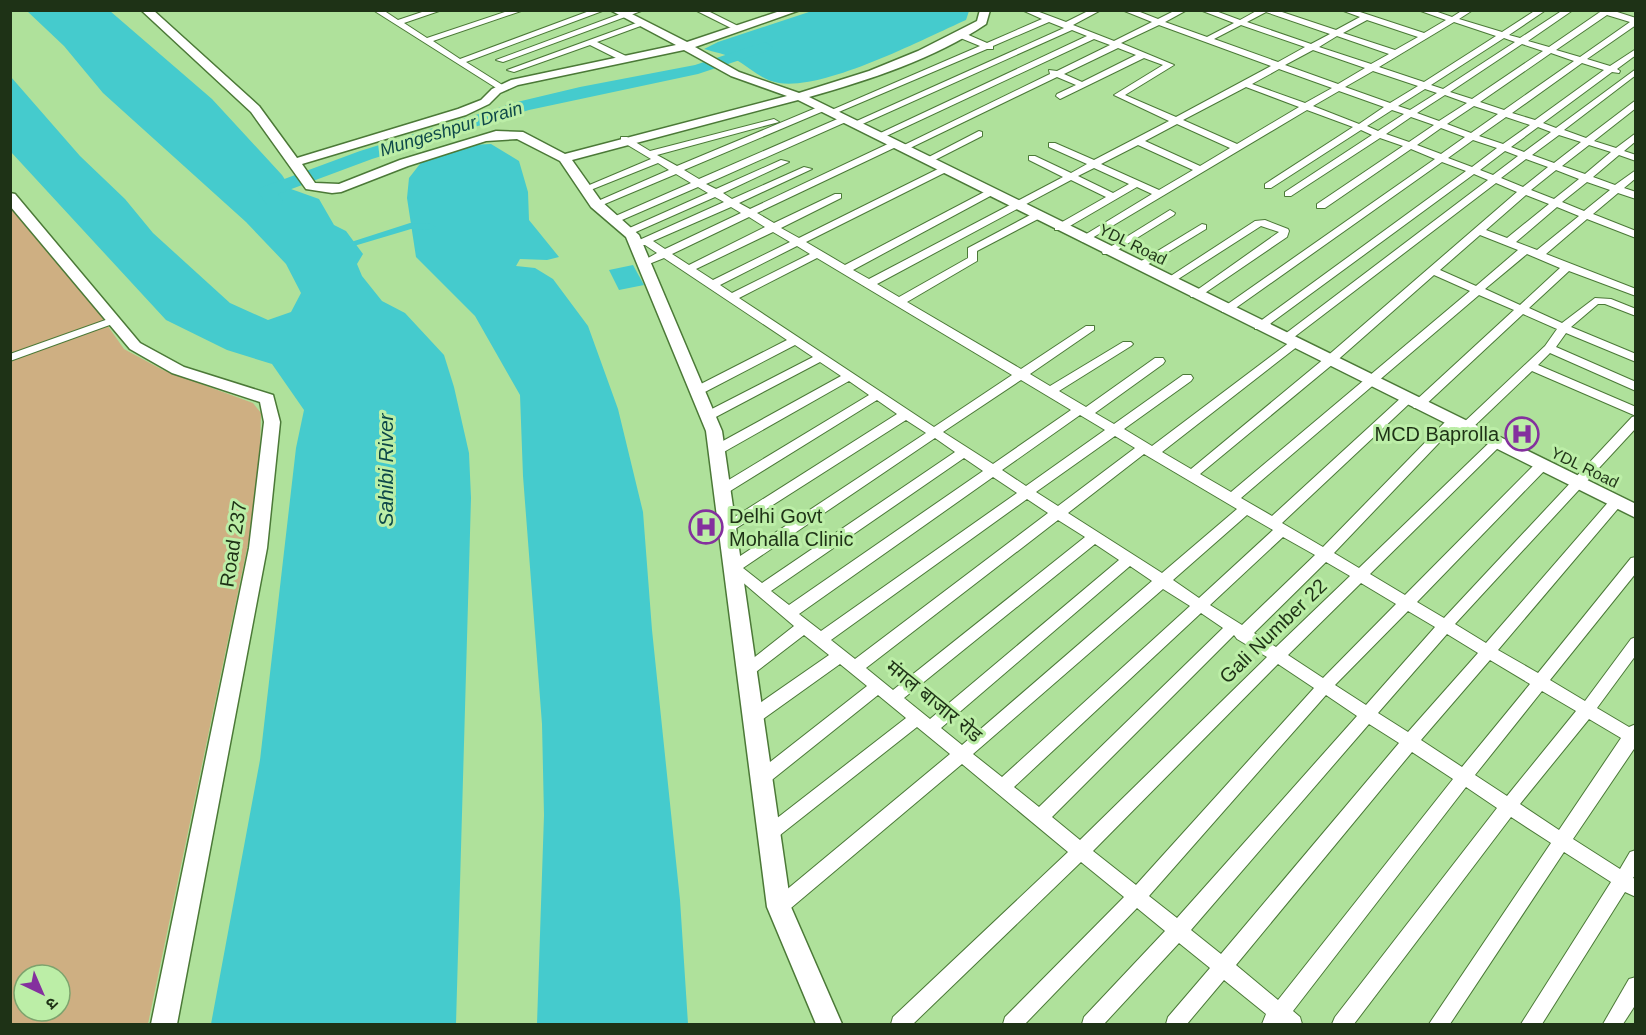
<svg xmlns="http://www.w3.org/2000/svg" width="1646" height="1035" font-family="Arial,'Noto Sans Devanagari',sans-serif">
<rect width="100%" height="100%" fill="#afe19b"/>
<path fill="#ceaf82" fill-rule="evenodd" d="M10,201L98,312L124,349L163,370L253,403L261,413L260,451L249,539L148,1024H11ZM24,975H60V1011H24Z"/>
<g fill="#45cbcd">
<path d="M815,10H969V11L966,20C921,40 826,90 779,83C763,81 749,67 735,59C726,54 714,52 704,49L718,42Z"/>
<path d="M27,11H110L212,99L282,175L291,189L319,199L334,225L346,231L363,254L357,264L362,276L382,301L405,313L444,355L454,387L469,453L471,498L456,1024H211L260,760L296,448L304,410L272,364L227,350L166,320L11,152V77L80,156L125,199L153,233L230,303L268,320L291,312L301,293L286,264L246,222L103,93L64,46Z"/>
<path d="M491,144L519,161L528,192L529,220L559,257L547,260L520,259L516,266L535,268L553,279L588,326L618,409L643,512L652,630L680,900L688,1024H537L544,815L542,724L523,476L520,395L475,316L416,257L407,198L409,178L423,160L469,145Z"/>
<path d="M633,265L644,285L619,290L609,270Z"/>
</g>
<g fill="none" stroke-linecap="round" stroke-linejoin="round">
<path fill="#45cbcd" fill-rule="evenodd" d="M410,223L430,224L436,227L430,230L411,229L354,246L348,243Z"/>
<path fill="#45cbcd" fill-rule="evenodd" d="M765,42L773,47L770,50L698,74L529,110L372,159L278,194L283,201L281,205H267L258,192L260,188L360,151L517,102L580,87L695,65Z"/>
<defs>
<g id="minor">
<path d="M373,10H383L398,20L428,10H442L404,23L427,38L511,10H524L433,41L460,59L592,10H605L466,62L504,86L505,88L501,91Z"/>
<path d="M631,10H644L503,62L496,60Z"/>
<path d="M695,10H706L744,29L737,31Z"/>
<path d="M1022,10H1034L1066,22L1090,10H1101L1073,25L1114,41L1152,22L1122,10H1135L1158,19L1176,10H1187L1165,22L1207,37L1234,23L1200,10H1213L1240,20L1258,10H1276L1336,30L1360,17L1341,10H1354L1424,33L1446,20L1418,10H1432L1452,17L1463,10H1473L1459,19L1502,32L1536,10H1546L1509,35L1520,38L1563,10H1573L1528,41L1549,47L1600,12L1597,10H1611L1636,18V25L1587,59L1610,66L1636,49V55L1617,69L1620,71L1619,73L1612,72L1543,123L1556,128L1636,69V75L1564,130L1586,138L1636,100V108L1594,141L1616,148L1636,133V141L1624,151L1636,155V161L1619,155L1593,177L1615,185L1636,170V178L1624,188L1636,192V199L1618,193L1593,214L1636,231V238L1587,219L1546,254L1636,289V296L1569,271L1529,308L1562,323L1595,298L1611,299L1636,309V316L1605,304H1598L1571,327L1636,354V362L1566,333L1556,347L1636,382V391L1550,353L1538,365L1636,407V416L1532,371L1469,431H1461L1459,428L1461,425L1545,346L1557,329L1523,314L1422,408H1414L1412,405L1414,402L1514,310L1479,295L1241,498L1272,516L1403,396H1411L1413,399L1411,402L1282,523L1323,547L1448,419H1456L1458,422L1456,425L1334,553L1359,568L1492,440H1500L1502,443L1500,446L1370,574L1405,595L1536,463H1546L1547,466L1546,469L1417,602L1444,618L1632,417L1636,416V428L1455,624L1486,643L1611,499H1621L1623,502L1621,505L1498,650L1538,673L1631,558L1636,557V573L1550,680L1585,701L1631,639L1636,637V655L1597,708L1629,727L1636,724V746L1573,839L1620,869L1630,852L1636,850V874L1633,878L1636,879V897L1625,892L1542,1024H1521L1611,882L1564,852L1450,1024H1429L1551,843L1511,817L1354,1024H1332L1335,1017L1497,808L1466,787L1293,1011L1300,1017L1302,1024H1262L1266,1014L1224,980L1187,1024H1166L1168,1017L1210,968L1179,943L1104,1024H1082L1084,1017L1165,931L1137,908L1025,1024H1003L1005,1017L1124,897L1081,862L913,1024H891L893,1017L1068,852L962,764L785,913L779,915L773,913L770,907L773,901L950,754L917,727L775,839L769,842L763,839L760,834L763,829L906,718L878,695L768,783L762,785L756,783L754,778L756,773L867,686L840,664L759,722L753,724L747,722L745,717L747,712L829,655L804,635L752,675L747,677L742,675L739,671L742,667L794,626L726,568L728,564L926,433L906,420L732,531H722L720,528L722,525L897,414L877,400L727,493H717L715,490L717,487L869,395L849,381L722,453H712L711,450L712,447L841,376L820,362L712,419H704L702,416L704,413L813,357L795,345L701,394H693L691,391L693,388L787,340L664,258L644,266L639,263L657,253L645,245H637V241L724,202L715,197L629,235L625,234V230L708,193L698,187L615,223L611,222V218L691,183L676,174L600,206L596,207L591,204L669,170L658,163L588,191L580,189L651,159L621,141V137H627L650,151L774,119L779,122L657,155L677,166L823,105L826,106V110L684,170L699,179L842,117H848V121L706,184L716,189L781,160L789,162L723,193L732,199L804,167L812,169L739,203L750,209L892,142H898V146L757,213L774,223L835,194H841V198L781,228L799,238L942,167H948V171L806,242L845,265L988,190H994V194L853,270L869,279L1063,177L1029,160V156H1035L1071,173L1087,164L1049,147V143H1055L1094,160L1169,121L1114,95L1163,65L1144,58L1060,99L1056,96L1057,94L1076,85L1057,77L906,150L898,148L1050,74L1049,70L1057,71L1110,45L1094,39L882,138L874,136L1087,36L1072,30L858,126L850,124L1064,28L1049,22L993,46V49H987L834,114L827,112L980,46L958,37V33H964L987,43L1042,19ZM1266,12L1330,34L1311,44L1247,22ZM1607,15L1630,22L1580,57L1556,50ZM1367,20L1418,37L1395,50L1343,33ZM1454,22L1496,36L1424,82L1379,67ZM1159,25L1271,66L1176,117L1125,95L1174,65L1121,43ZM1241,25L1305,47L1278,62L1214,39ZM1337,36L1389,54L1371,64L1319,47ZM1504,38L1515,42L1443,89L1431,85ZM1522,44L1543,51L1472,99L1450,92ZM1118,48L1136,55L1082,82L1064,74ZM1313,50L1365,68L1338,84L1285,65ZM1551,53L1574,61L1504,110L1480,102ZM1582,63L1604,70L1535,120L1512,113ZM1279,69L1332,88L1305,103L1252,84ZM1373,71L1418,86L1390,103L1345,87ZM1246,87L1299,107L1237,144L1183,120ZM1425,89L1437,93L1410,110L1398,106ZM1339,91L1384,107L1359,124L1313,106ZM1445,95L1467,103L1439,121L1417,113ZM1474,106L1498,114L1471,133L1447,124ZM1307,110L1353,127L1265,184V188H1271L1361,130L1372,135L1285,192V196H1291L1380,138L1403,146L1317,204V208H1325L1411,149L1435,159L1222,308V312H1230L1442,162L1466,171L1255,325V329H1263L1474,174L1488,180L1281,337V341H1289L1496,183L1517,192L1325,358L1191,469L1162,452L1298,346L1300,344L1298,342H1290L1152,446L1124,429L1191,381L1193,378L1191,375H1183L1114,424L1095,413L1163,364L1165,361L1163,358H1155L1086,407L1059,391L1131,346L1133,344L1131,342H1123L1050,386L1030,374L1094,330V326H1086L1021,369L907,302L977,261V251L1040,218V214H1032L968,248V258L899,297L877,284L1071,180L1106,197L1055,226V230H1063L1137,187L1152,194L1078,239L1083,242L1087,241ZM1392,110L1404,114L1378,131L1367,126ZM1411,117L1434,125L1409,142L1386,134ZM1506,117L1530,125L1503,144L1479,136ZM1177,124L1230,148L1200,166L1145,141ZM1538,127L1551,132L1524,152L1511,147ZM1441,128L1465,137L1441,154L1417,145ZM1559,135L1581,142L1554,163L1532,155ZM1473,140L1497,148L1472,167L1448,158ZM1138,145L1193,170L1159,190L1101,164ZM1589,145L1611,152L1585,174L1562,166ZM1505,151L1518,156L1493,175L1480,170ZM1526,159L1548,167L1523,187L1501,178ZM1094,168L1129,184L1113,193L1078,176ZM1556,170L1579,179L1554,199L1531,190ZM1587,182L1610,190L1584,211L1562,202ZM1526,195L1549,204L1507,238L1486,230ZM731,207L741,213L665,249L653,241ZM1557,207L1579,216L1537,250L1516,242ZM749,217L765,227L689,265L672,254ZM773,232L790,242L713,280L696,269ZM1480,235L1518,250L1476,286L1440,270ZM797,246L810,254L732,293L720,285ZM1527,254L1560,268L1520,305L1485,289ZM817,258L1012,375L934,427L739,298ZM1434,275L1470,291L1231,492L1200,474L1333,364ZM1021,380L1071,410L993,464L943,432ZM1080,415L1105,430L1026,486L1002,470ZM1115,436L1135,448L1058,506L1036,492ZM935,438L955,452L762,583L743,568ZM1144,454L1237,509L1162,573L1068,513ZM964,458L983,471L789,605L771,591ZM993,477L1017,493L821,631L799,614ZM1027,499L1048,513L855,659L831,640ZM1247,515L1273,530L1199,598L1173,580ZM1058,520L1085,537L893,690L866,668ZM1283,537L1315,555L1242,625L1210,605ZM1095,544L1119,560L930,719L904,698ZM1326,562L1350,576L1276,647L1254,633ZM1130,566L1152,581L962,745L941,728ZM1361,583L1396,604L1323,678L1288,655ZM1163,589L1190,606L1002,777L973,754ZM1408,611L1435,627L1366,705L1335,685ZM1201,613L1223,628L1039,807L1014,787ZM1447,634L1478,653L1408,732L1378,713ZM1234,635L1237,639L1267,657L1080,840L1052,817ZM1490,660L1530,684L1462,767L1421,740ZM1278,664L1314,688L1136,885L1093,851ZM1542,691L1576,711L1507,796L1475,775ZM1326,695L1357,716L1177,918L1149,896ZM1589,719L1621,738L1559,830L1520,804ZM1369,724L1399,743L1221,954L1191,930ZM1412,752L1453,779L1278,1000L1236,965Z"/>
<path d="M639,22L646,24L597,42L626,56V60H620L590,45L514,72L507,70Z"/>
<path d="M979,131L982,132V136L931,162L923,160Z"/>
<path d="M1170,210L1175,213L1174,215L1111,254H1103L1102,252Z"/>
<path d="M1265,220L1288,229L1289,231L1287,237L1199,297H1191L1190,295L1279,232L1261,226L1172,283L1168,284L1163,281L1255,221Z"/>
<path d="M1202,224L1206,225V229L1142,268L1138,269L1133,266Z"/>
<path d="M114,317L118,318V322L10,361V354Z"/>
<path d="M1636,977V1004L1623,1024H1603L1629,979Z"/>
</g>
<g id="tertiary">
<path d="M141,10H153L259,106L297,158L458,109L481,100L492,89L511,80L676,45L610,10H624L687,42L783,10H800L695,47L739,72L799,93L869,71L918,51L977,21L980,10H990L986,24C934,59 869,80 809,97L1636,504V518L798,100L572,160L601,201L639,235L722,431L791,907L842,1024H816L767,907L706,431L626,237L591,207L560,161L517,139L486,141L408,166L341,192L332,193L306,189L251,112ZM684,50L731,76L787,96L565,154L523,132L496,131L400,160L339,184L315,183L302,164L466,115L489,104L500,93L518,85Z"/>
<path d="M10,193L15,194L140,343L184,367L273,395L280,422L267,548L177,1024H151L249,548L264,422L260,402L172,373L130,349L10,206Z"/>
</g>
</defs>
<use href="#minor" stroke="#4b7937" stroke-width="2"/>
<use href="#tertiary" stroke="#4b7937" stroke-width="3"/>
<use href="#minor" fill="#fff" fill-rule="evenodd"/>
<use href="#tertiary" fill="#fff" fill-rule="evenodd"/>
</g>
<defs>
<symbol id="hospital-ring" viewBox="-11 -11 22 22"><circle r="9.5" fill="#bceea7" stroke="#84309e" stroke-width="1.5"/><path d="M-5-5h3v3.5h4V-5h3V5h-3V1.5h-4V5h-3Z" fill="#84309e"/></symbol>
</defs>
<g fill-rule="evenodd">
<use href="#hospital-ring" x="1503" y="415" width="38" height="38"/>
<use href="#hospital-ring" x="687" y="508" width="38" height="38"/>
</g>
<g text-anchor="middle" stroke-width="6" stroke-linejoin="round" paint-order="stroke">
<g font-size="16" fill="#1e3216" stroke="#bceea7">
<text transform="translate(1133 244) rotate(26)" y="6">YDL Road</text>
<text transform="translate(1585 467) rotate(26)" y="6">YDL Road</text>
</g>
<g font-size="18" font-style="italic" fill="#0d4849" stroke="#bceea7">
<text transform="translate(451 129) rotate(-17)" y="6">Mungeshpur Drain</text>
</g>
<g font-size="20" fill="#1e3216" stroke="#bceea7" text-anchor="end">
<text x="1499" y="441">MCD Baprolla</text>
<text x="729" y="523" text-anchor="start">Delhi Govt<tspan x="729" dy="23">Mohalla Clinic</tspan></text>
</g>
<g font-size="20" fill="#1e3216" stroke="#bceea7">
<text transform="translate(233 544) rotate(-81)" y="7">Road 237</text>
<text transform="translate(1273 631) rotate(-44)" y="7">Gali Number 22</text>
<text transform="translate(934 701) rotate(39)" y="7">मंगल बाजार रोड</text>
</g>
<g font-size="21" font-style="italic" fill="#0d4849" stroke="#bceea7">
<text transform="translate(386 470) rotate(-90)" y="7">Sahibi River</text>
</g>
</g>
<rect width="1646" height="1035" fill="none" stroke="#1e3216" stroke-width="24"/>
<g transform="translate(42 993) rotate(136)"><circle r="28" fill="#bceea7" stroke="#7da36d" stroke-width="1.5"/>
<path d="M0-4.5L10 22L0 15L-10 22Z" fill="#84309e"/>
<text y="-9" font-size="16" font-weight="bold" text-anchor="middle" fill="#1e3216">उ</text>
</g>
</svg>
